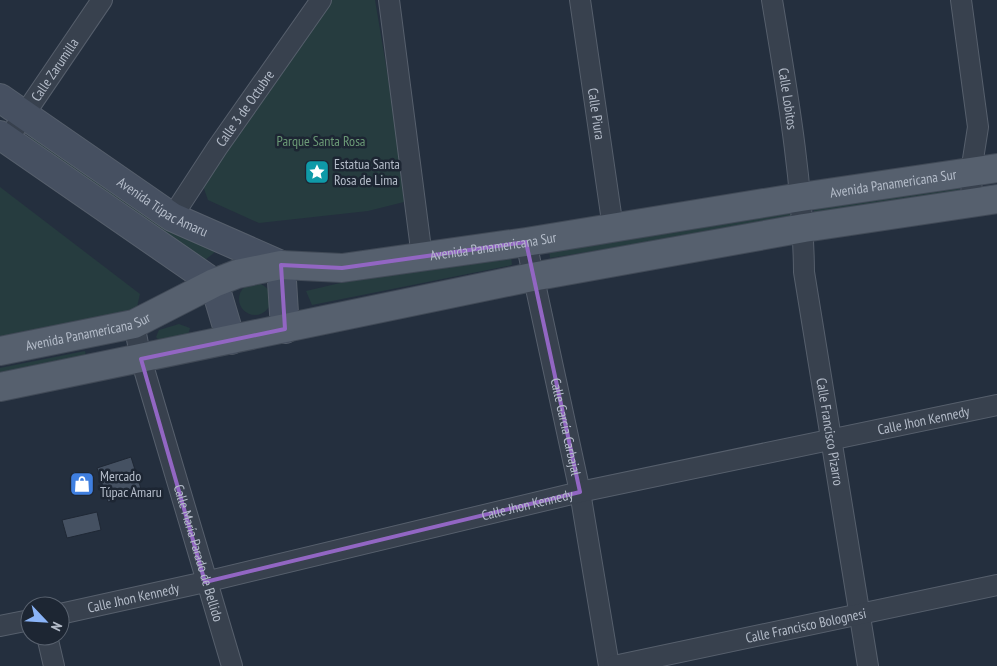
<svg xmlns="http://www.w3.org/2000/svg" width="997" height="666" font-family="'PT Sans Narrow',sans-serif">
<rect width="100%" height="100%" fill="#242f3e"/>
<g fill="#263c3f">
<path d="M328,0H375L396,125L404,202L368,211L259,223L208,200L202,183Z"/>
<path d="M37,129L215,252L205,260L27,142Z"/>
<path d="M959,185L960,192L814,215V206Z"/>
<path d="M0,187L140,294L136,311L0,342Z"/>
<path d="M790,210L792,219L550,258L549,250Z"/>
<path d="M511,256L512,265L312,305L306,291L340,283Z"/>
<circle cx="255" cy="299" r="16"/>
<path d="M179,324L190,328L187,338L163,345L156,337L159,330Z"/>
<path d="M85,351L88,363L0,381V368Z"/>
</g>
<g fill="#455162" stroke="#1f2835">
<path d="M131,457L142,492L108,502L97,468Z"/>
<path d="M97,512L101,530L67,538L62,520Z"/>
</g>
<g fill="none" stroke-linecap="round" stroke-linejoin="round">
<defs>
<g id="street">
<path d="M389,0L422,257"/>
<path id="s1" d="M580,0L613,228"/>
<path id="s2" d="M772,0C787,91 803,180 804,272L868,666"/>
<path d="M961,0L978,127L971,172L972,204"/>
<path id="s3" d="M7,140L102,0"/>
<path id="s4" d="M172,217L217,148L321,0"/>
<path id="s5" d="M526,242L580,492L609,666"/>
<path id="s6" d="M134,324L141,359L232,666"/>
<path id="s7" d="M60,614L205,582L580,492L997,405"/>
<path d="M0,626L30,620"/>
<path d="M47,636L54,666"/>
<path id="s8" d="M614,666L997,585"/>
</g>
<g id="secondary">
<path id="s9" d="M0,98L172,217L281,265L285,329"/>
<path d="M0,135L214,283L231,340"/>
</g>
<g id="primary">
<path id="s10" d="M0,351L134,324L214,283L237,274L281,265L342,268L526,242L801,197L997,168"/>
<path d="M0,387L532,277L804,228L997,199"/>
</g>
</defs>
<use href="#street" stroke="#565f6c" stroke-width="22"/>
<use href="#secondary" stroke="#565f6c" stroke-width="30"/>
<use href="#primary" stroke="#414a57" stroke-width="30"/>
<use href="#street" stroke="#38414e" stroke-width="20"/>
<use href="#secondary" stroke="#465061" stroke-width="28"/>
<use href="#primary" stroke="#56606e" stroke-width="28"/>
</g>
<path fill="none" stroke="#9266c3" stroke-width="4" stroke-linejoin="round" d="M526,242L580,492L205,582L141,359L285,329L281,265L342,268Z"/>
<defs>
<symbol id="sight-square" viewBox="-11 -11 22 22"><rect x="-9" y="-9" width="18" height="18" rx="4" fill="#0f9aa8" stroke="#1d2633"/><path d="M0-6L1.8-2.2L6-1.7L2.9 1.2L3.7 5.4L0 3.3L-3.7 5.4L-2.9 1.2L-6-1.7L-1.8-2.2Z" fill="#fff"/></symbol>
<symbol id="shop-square" viewBox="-11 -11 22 22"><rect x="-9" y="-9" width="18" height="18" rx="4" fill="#3f7fe0" stroke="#1d2633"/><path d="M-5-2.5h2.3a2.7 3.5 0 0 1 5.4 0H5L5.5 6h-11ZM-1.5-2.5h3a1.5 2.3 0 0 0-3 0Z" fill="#fff"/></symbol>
</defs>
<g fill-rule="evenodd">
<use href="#sight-square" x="303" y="158" width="28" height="28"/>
<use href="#shop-square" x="68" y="470" width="28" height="28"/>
</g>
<g text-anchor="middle" stroke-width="5" stroke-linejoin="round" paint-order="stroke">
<g font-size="14" fill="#b4bcc9" stroke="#1d2633">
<text dy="5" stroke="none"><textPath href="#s3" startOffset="85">Calle Zarumilla</textPath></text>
<text dy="5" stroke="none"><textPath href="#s2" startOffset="100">Calle Lobitos</textPath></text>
<text dy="5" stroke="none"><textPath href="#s4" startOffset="131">Calle 3 de Octubre</textPath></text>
<text dy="5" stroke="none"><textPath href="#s1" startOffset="115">Calle Piura</textPath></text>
<text dy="5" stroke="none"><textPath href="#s10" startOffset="915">Avenida Panamericana Sur</textPath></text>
<text dy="5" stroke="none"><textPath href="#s9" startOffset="196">Avenida Túpac Amaru</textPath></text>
<text dy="5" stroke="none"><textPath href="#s10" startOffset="510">Avenida Panamericana Sur</textPath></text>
<text dy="5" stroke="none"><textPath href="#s10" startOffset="90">Avenida Panamericana Sur</textPath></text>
<text dy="5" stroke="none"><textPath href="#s7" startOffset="885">Calle Jhon Kennedy</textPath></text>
<text dy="5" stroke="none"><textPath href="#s5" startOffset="189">Calle García Carbajal</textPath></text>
<text dy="5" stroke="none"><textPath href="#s2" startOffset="436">Calle Francisco Pizarro</textPath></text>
<text dy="5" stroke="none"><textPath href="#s7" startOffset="480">Calle Jhon Kennedy</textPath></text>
<text dy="5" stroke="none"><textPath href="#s6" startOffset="238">Calle María Parado de Bellido</textPath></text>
<text dy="5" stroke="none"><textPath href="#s7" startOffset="75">Calle Jhon Kennedy</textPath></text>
<text dy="5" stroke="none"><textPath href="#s8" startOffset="196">Calle Francisco Bolognesi</textPath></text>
</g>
<g font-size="14" fill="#6b9a76" stroke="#1d2633">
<text x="321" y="146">Parque Santa Rosa</text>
</g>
<g font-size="14" fill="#b4bcc9" stroke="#1d2633" text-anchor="start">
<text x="334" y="169">Estatua Santa<tspan x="334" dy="16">Rosa de Lima</tspan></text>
<text x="100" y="481">Mercado<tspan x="100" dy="16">Túpac Amaru</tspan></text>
</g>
</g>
<g transform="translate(45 621) rotate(115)"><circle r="24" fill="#1d2633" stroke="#59626f"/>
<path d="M0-4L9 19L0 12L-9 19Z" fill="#8ab4f8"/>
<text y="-8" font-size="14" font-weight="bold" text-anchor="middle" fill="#b4bcc9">N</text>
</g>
</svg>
